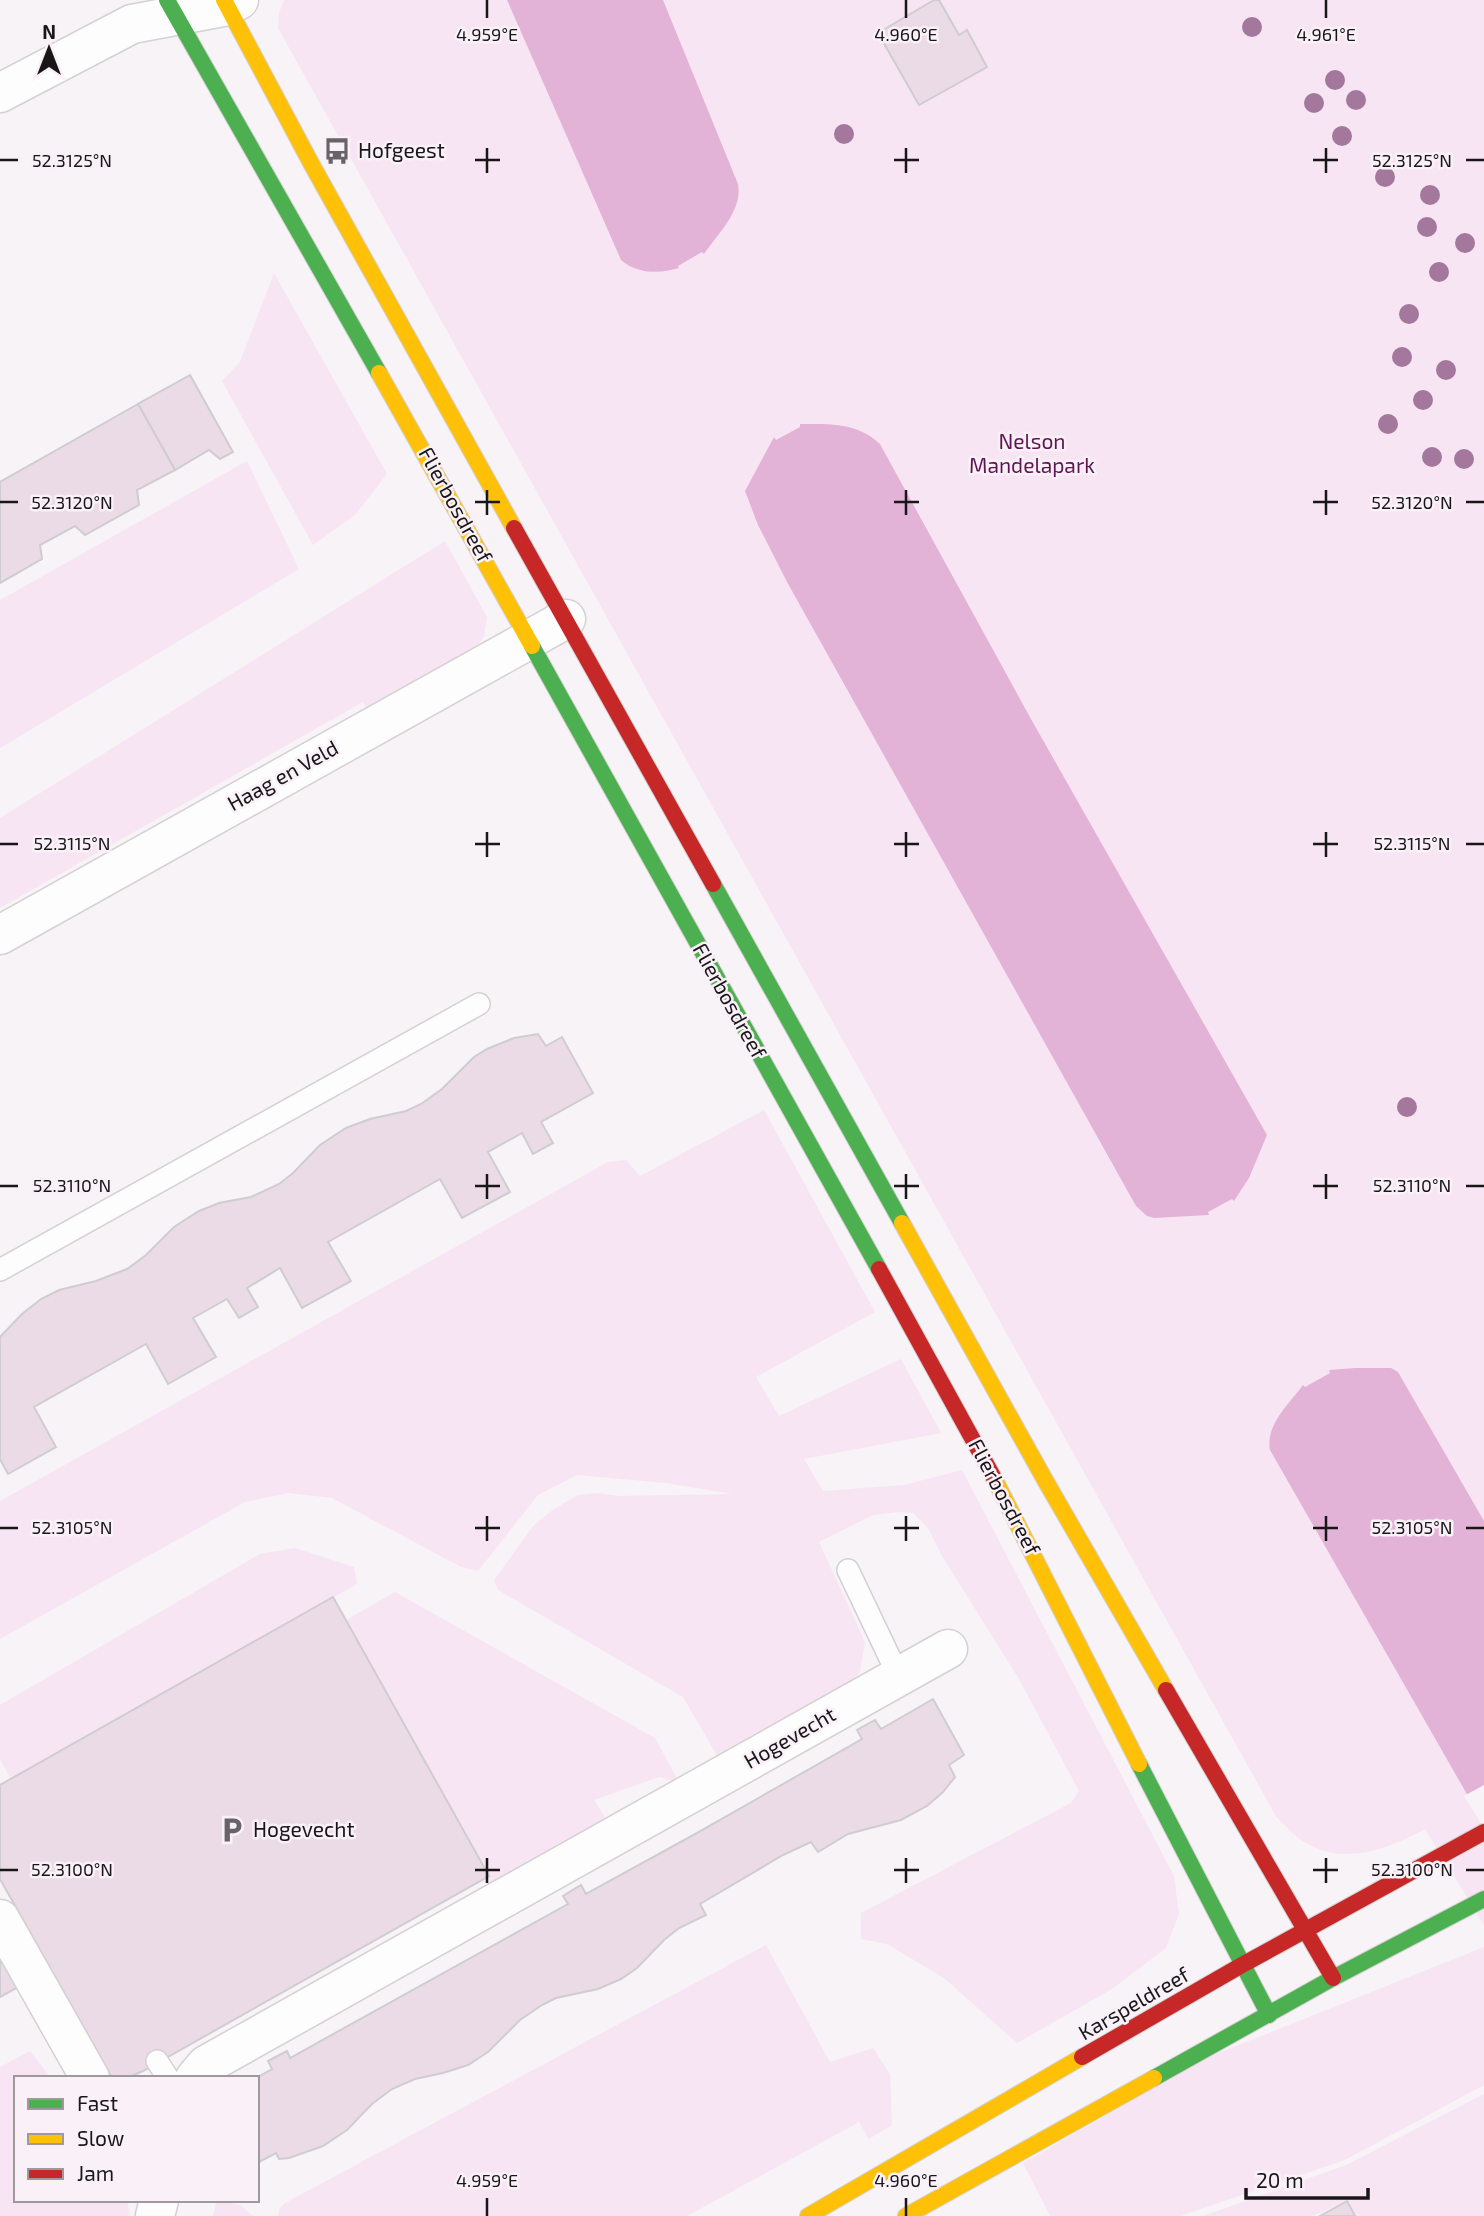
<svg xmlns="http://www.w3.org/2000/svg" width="1484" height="2216" font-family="'Exo 2',sans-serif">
<rect width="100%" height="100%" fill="#f7f3f6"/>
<g fill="#f8e5f3">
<path d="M284,0H1484V1925L1425,1829C1388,1849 1346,1866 1306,1843C1294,1837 1287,1826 1277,1818L278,28L279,13Z"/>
<path d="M274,273L387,474L355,515L313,545L222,381L240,362Z"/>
<path d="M247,461L299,569L0,748V600Z"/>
<path d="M445,541L487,617L484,637L451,677L380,731L363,702L0,908V818Z"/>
<path d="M764,1110L875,1312L756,1377L779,1416L901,1359L941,1433L804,1459L823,1491L904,1485L962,1470L1174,1876L1179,1914L1166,1948L1112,1989L1017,2043L944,1978L887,1944L861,1939V1913L1071,1803L1079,1791L1019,1679L942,1556L928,1528L913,1513L898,1512L873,1515L819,1542L865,1642L860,1671L852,1684L719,1759L683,1697L498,1590L494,1580L534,1525L554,1509L578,1495L599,1493L618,1496L732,1494L666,1483L577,1475L538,1495L478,1571L461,1567L332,1498L288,1493L245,1502L0,1639V1501L608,1162L626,1160L640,1176Z"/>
<path d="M295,1548L354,1567L357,1584L11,1779L0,1760V1705L260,1554Z"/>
<path d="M395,1592L655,1738L679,1782L659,1777L594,1800L606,1819L492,1885L346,1620Z"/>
<path d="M766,1945L830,2062L873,2048L890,2074L892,2125L869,2139L859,2122L687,2216H278L280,2208L285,2203Z"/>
<path d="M1484,1947V2085L1345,2160L1180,2216H1050L1023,2163L1206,2058Z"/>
<path d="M30,2051L51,2078H16V2200H127L130,2216H0V2067Z"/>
<path d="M1484,2094V2216H1355L1346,2201L1313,2216H1203L1346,2165Z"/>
<path d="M217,2200L240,2205L253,2216H213Z"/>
</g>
<g fill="#e3b3d7">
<path d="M507,0H663L738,184C743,210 718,234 704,254L702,252L678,266L679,268C659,274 637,274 621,260Z"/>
<path d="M800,424C829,424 857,422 880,444L1031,719L1267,1135L1249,1178L1234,1201L1232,1199L1208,1212L1209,1215L1154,1218L1147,1216L1136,1206L787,582L758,525L745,491L774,437L776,440L800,427Z"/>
<path d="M1355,1368H1391L1398,1372L1484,1521V1824L1270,1450C1265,1425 1290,1403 1303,1385L1305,1387L1330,1373L1329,1370Z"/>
</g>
<path fill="#f7f3f6" d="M1484,1785V1828L1464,1796Z"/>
<g fill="#eadbe6" stroke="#d0cdd0" stroke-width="2">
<path d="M934,0H939L959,35L967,30L987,67L919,105L878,33Z"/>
<path d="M190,375L233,452L220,459L209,450L175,470L138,404Z"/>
<path d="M138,404L175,470L137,490L139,505L85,535L75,526L40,545L42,559L0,583V482Z"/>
<path d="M538,1034L546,1046L562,1037L593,1093L541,1122L553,1143L533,1154L522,1133L488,1152L510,1192L462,1218L440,1179L328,1242L351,1281L302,1308L280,1268L247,1288L258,1307L239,1318L227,1299L193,1318L216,1357L168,1384L146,1344L34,1407L56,1447L8,1474L0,1459V1337L22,1314L41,1299L59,1290L96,1281L127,1269L146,1255L174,1227L199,1211L219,1203L251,1197L279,1184L293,1173L320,1145L346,1128L370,1119L406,1111L421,1104L442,1089L474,1057L487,1049L514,1038Z"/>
<path d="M333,1597L489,1876L143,2071L127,2078H112L0,1879V1785Z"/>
<path d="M933,1699L964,1755L949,1765L955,1777L943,1792L927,1806L901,1820L848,1834L818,1852L811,1842L783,1855L700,1904L706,1915L679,1928L664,1940L637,1968L621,1979L598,1989L556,1998L542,2005L520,2020L488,2052L468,2065L443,2073L415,2079L392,2089L372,2104L347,2130L323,2146L289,2158L279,2159L276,2153L257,2163L256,2078L272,2069L268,2061L287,2051L290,2058L568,1904L563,1896L581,1885L586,1894L697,1833L862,1739L857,1730L875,1720L881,1729Z"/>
<path d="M0,1955L18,1987L0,1997Z"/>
<path d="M1347,2201L1355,2216H1320Z"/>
</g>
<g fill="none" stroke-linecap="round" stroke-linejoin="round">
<defs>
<g id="lane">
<path d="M0,1270L479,1004"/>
<path d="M848,1570L898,1675"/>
<path d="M157,2061L168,2078"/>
</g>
<g id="street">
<path d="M0,93L132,24L228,6L239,0"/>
<path d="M0,935L566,619"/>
<path d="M0,1919L90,2078"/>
<path d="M195,2078L206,2065L948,1649"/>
<path d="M155,2216L159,2200"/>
</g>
<g id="fast">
<path d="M167,0L379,373"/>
<path d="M532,646L879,1269"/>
<path d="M713,884L902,1223"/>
<path d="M1139,1764L1269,2015"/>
<path d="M1154,2078L1333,1978L1484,1899"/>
</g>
<g id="slow">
<path d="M224,0L312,165L514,528"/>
<path d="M379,373L532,646"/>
<path d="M902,1223L1045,1480L1166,1690"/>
<path d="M994,1478L1139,1764"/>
<path d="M808,2216L1082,2057"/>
<path d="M906,2216L1154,2078"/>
</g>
<g id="jam">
<path d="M514,528L713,884"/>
<path d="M879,1269L994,1478"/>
<path d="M1166,1690L1333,1978"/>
<path d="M1082,2057L1242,1965L1484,1832"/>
</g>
</defs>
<use href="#lane" stroke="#d4d1d3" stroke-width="24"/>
<use href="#street" stroke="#d4d1d3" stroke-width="41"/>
<use href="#fast" stroke="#d4d1d3" stroke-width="18"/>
<use href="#slow" stroke="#d4d1d3" stroke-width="18"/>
<use href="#jam" stroke="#d4d1d3" stroke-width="18"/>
<use href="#lane" stroke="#fefdfe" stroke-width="21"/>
<use href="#street" stroke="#fefdfe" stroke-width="38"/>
<use href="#fast" stroke="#4caf50" stroke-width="16"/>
<use href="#slow" stroke="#ffc107" stroke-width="16"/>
<use href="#jam" stroke="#c62828" stroke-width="16"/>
</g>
<g fill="#a4789d">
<circle cx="1252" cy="27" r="10"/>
<circle cx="1335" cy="80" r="10"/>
<circle cx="1356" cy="100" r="10"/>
<circle cx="1314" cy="103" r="10"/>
<circle cx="844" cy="134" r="10"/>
<circle cx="1342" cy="136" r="10"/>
<circle cx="1385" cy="177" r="10"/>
<circle cx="1430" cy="195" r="10"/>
<circle cx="1427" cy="227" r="10"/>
<circle cx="1465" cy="243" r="10"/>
<circle cx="1439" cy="272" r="10"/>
<circle cx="1409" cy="314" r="10"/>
<circle cx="1402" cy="357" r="10"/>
<circle cx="1446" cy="370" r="10"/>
<circle cx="1423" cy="400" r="10"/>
<circle cx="1388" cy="424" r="10"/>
<circle cx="1432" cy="457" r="10"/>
<circle cx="1464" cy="459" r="10"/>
<circle cx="1407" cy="1107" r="10"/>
</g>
<path fill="none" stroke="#191618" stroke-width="2.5" d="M487,0V18M906,0V18M1326,0V18M487,148V173M906,148V173M1326,148V173M0,160H18M475,160H500M894,160H919M1313,160H1338M1466,160H1484M487,490V515M906,490V515M1326,490V515M0,502H18M475,502H500M894,502H919M1313,502H1338M1466,502H1484M487,832V857M906,832V857M1326,832V857M0,844H18M475,844H500M894,844H919M1313,844H1338M1466,844H1484M487,1174V1199M906,1174V1199M1326,1174V1199M0,1186H18M475,1186H500M894,1186H919M1313,1186H1338M1466,1186H1484M487,1516V1541M906,1516V1541M1326,1516V1541M0,1528H18M475,1528H500M894,1528H919M1313,1528H1338M1466,1528H1484M487,1858V1883M906,1858V1883M1326,1858V1883M0,1870H18M475,1870H500M894,1870H919M1313,1870H1338M1466,1870H1484M487,2198V2216M906,2198V2216"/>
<defs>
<symbol id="bus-bare" viewBox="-9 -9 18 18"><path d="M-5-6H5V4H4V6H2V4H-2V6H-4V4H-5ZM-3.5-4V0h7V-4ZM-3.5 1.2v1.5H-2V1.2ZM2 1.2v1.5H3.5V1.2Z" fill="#676366" stroke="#f9f1f7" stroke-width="2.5" paint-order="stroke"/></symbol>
<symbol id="parking-bare" viewBox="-9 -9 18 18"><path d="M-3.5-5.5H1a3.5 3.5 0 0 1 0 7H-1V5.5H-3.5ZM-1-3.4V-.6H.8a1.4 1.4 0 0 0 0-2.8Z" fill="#676366" stroke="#f9f1f7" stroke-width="2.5" paint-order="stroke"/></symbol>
</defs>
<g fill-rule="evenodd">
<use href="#bus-bare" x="318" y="132" width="38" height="38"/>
<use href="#parking-bare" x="213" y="1811" width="38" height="38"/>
</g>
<g text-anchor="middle" stroke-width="5" stroke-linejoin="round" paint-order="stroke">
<g font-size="21" fill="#191618" stroke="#f9f1f7" text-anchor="start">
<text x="358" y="158">Hofgeest</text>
<text x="253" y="1837">Hogevecht</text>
</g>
<g font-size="21" fill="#611454" stroke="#f9f1f7">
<text x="1032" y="449">Nelson<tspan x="1032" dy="24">Mandelapark</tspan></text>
</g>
<g font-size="21" fill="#191618" stroke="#f9f1f7">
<text transform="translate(455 505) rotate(61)" y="7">Flierbosdreef</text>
<text transform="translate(283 776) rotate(-29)" y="7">Haag en Veld</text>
<text transform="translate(729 1001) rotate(61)" y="7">Flierbosdreef</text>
<text transform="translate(1004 1497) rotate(62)" y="7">Flierbosdreef</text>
<text transform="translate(790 1738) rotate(-30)" y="7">Hogevecht</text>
<text transform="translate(1134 2004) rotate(-30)" y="7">Karspeldreef</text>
</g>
</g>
<g font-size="18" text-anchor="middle" fill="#191618" stroke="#f9f1f7" stroke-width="5" stroke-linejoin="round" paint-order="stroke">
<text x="487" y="41">4.959°E</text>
<text x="906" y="41">4.960°E</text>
<text x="1326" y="41">4.961°E</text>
<text x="72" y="167">52.3125°N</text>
<text x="1412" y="167">52.3125°N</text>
<text x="72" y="509">52.3120°N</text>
<text x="1412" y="509">52.3120°N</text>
<text x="72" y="850">52.3115°N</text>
<text x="1412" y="850">52.3115°N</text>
<text x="72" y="1192">52.3110°N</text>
<text x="1412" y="1192">52.3110°N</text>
<text x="72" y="1534">52.3105°N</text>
<text x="1412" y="1534">52.3105°N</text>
<text x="72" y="1876">52.3100°N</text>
<text x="1412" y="1876">52.3100°N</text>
<text x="487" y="2187">4.959°E</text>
<text x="906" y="2187">4.960°E</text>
</g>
<rect x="14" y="2076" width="245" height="126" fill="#f9f1f7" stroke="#9f999e" stroke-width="2"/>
<rect x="28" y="2099" width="35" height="10" fill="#4caf50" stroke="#9f999e" stroke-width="2"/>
<text x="77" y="2111" font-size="21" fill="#191618">Fast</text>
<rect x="28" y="2134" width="35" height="10" fill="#ffc107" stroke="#9f999e" stroke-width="2"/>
<text x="77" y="2146" font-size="21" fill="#191618">Slow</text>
<rect x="28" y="2169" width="35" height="10" fill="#c62828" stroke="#9f999e" stroke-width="2"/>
<text x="77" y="2181" font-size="21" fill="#191618">Jam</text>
<g transform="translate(49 49)" stroke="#f9f1f7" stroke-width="5" paint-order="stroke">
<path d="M0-5L12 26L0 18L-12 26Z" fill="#191618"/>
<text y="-10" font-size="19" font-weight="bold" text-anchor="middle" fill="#191618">N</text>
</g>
<path d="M1246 2188v10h122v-10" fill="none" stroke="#191618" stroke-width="3.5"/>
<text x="1256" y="2188" font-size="21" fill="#191618" stroke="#f9f1f7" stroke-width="5" paint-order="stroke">20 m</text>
</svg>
